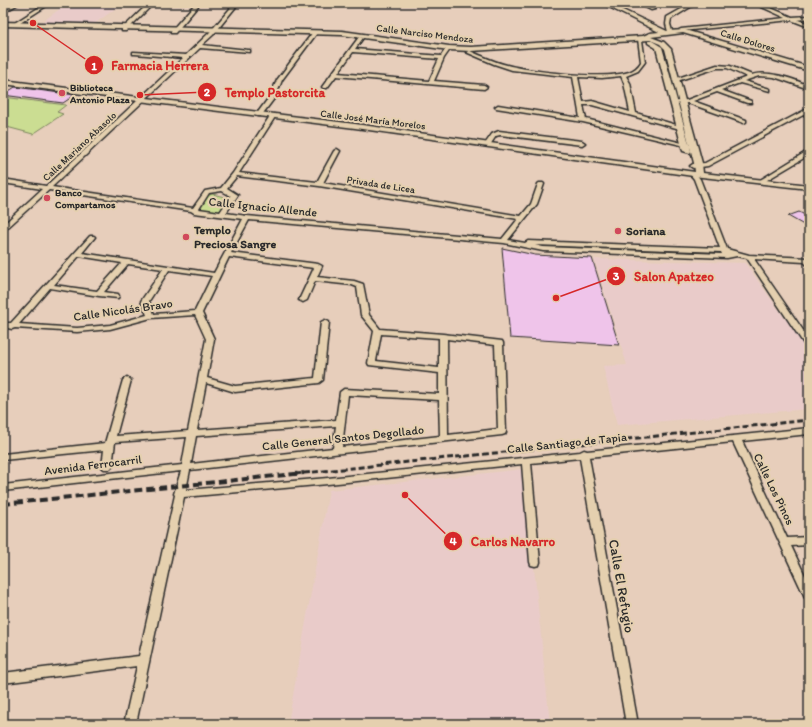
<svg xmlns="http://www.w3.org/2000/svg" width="812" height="727" font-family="Itim,sans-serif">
<rect width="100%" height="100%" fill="#e7cebb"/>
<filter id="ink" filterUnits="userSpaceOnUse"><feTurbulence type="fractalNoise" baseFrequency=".025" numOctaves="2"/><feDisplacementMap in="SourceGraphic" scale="8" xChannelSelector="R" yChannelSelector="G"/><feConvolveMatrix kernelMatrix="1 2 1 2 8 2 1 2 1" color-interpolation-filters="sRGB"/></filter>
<g filter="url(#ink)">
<g fill="#e9cbc9">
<path d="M68,3H123L93,25L42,22Z"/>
<path d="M594,259L745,263L809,351V409L617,425L603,366L627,365Z"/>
<path d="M524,469L550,724H288L329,490Z"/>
</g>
<g fill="#cbdd92" stroke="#7b845e">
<path d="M3,97L66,105L57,112L63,114L33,134L3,126Z"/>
<path d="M212,194L229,198L220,211L215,212L200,209V207L207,196Z"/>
</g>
<g fill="#efc4ea" stroke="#2b2b2b">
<path d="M15,87L75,95L63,103L3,95Z"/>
<path d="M799,212L809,217V228L788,216Z"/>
<path d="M502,248L535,255L592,258L619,345L510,338Z"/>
</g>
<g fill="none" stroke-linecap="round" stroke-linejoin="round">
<defs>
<g id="minor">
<path d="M15,3H20L3,13V10Z"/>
<path d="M46,3H51L17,25L13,24Z"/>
<path d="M149,3H154L126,31H122V29Z"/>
<path d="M235,3H239L213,35L202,45L248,50H250V52L200,48L52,187L193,208L205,191L221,188L233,173L270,116L272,115L275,117L239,173L317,182L334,151L337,149L340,151L323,183L521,216L531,204L538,184L539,183H543L544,184L537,204L508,240L525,243L528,241L720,248L694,179L690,174L693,172L695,173L700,179L727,249L749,255L809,258V266L807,265L804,262L754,259L809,339V347H806L747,258L737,256L727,258L543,251L504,243L249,220L231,253L318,264L322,266L317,277L354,281L363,284L369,315L380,329L443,334L502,341L503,343L506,432L505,434L502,435L190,470L186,490L328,478L580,452L584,450L587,451L809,428V434L742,441L787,538L809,537V545L791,546L809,584V599L805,598L804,595L733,442L589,457L638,724H626L580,458L531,463L540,562L539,565L535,566L531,565L530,562L522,464L328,484L184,497L136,724H124L137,666L3,683V673L139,656L175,495L174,494L181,471L3,491V485L182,465L187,437L115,442L112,467L110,469H104L102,467L104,450L3,460V454L105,443L123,380L127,377L131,380L116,436L188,431L206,339L195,315L151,318L110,329L77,332L15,328L12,329L3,327V323H11L90,236H94L95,237L82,253L214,273L243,219L194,213L191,211L49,190L5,230L3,231V225L42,189L3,183V179L46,186L183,58L135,54H133V52L186,55L209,33ZM237,176L319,186L518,219L502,239L247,216L226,213L238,195L227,188ZM222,191L231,196L220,212L199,209L209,193ZM535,245L721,252L722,254L543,247ZM79,256L122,263L97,291L54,285ZM229,257L314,268L299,300L303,302L307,300L315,281L352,285L357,287L361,315L374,331L368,363L369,365L439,373V394L344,389L340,392L336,420L197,430L206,383L235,392L319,383L323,380L329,322L325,320L321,322L315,378L235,386L207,378L214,339L202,313ZM128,264L163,269L141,301L147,315L110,325L77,328L19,324L50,288L99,296L118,298L119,296L118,294L104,292ZM169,270L212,276L195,311L154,314L149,301ZM381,334L439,338V368L376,361ZM447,339L495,345L498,429L448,435ZM348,395L439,400L440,436L342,447ZM336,426L333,448L191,464L196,436Z"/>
<path d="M637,3H643L655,9L651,10Z"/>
<path d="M692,3H697L671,19L670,24L672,31L668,32L666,24L667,17Z"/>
<path d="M753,3H759L792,17L809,16V18L798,20L809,24V27L791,20L681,31L679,30L681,29L786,18Z"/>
<path d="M194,5L198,6L175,33H171V31Z"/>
<path d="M313,32L317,33L282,80L276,96L261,116H257L256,115L270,96L277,80Z"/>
<path d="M359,37L363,38L355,49L441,56L447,47H451V48L444,58L434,81L484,85L487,87L484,89L336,76L327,88H323L322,87ZM353,52L439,59L429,81L338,73Z"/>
<path d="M638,39L642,40L645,62L638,71L626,76L630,83L636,113L683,127L680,129L592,105H583L586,119L694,146V148L583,122L496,108L495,107L498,105L580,118L573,77L512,70L494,64L466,52L470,51C482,56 494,62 507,65C533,72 605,80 629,72C634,70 638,67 641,62ZM621,76L624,83L630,112L592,101L583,102L578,77L602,78Z"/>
<path d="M803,47L809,48V51L803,49Z"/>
<path d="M717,65L730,66L752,75C764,70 794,78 806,85L803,87L774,77L759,76L744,81L770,89V91L740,83L721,90L751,101V103H747L717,92L693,101L746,120V122L744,123L688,103L672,104V102L687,100L747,77L727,68H717L677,81L672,80Z"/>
<path d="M809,108V112L708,166L693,168L690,166L693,164L705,163Z"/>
<path d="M499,131L582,141L585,143L582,145L500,135L496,136L490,145H486L485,144L492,134Z"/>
<path d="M809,150V155L762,183H758L757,182Z"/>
</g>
<g id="tertiary">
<path d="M601,3H608L667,31L685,30L809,67V71L683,33L651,37L664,42L671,49L702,163L703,173L809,185V189L693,176L355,128L3,84V80L355,124L695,172L694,163L665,49L660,44L650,40L471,51L449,50L342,35L3,26V22L342,31L449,46L471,47L643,36L650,33L659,32Z"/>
<path d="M648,41H652L662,47L691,151L690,153L683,151L656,48L648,43Z"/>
</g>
</defs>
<use href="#minor" stroke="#2b2b2b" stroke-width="3"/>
<use href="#tertiary" stroke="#2b2b2b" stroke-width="3"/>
<use href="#minor" fill="#e5d0af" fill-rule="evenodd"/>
<use href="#tertiary" fill="#e5d0af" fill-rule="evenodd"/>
<path stroke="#2b2b2b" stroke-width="3" stroke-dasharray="6 3" stroke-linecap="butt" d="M295,474L809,420"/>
<path stroke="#2b2b2b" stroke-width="4" stroke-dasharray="8 4" stroke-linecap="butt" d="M3,504L304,473"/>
</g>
</g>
<g fill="#d1495b" stroke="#e5d0af" stroke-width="1.5">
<circle cx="62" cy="93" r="4"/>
<circle cx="47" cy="198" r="4"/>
<circle cx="618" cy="231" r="4"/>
<circle cx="186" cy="237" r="4"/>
</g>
<g text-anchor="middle" stroke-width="4" stroke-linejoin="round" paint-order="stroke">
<g font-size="10" fill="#2b2b2b" stroke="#e5d0af">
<text transform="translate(425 33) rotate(7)" y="4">Calle Narciso Mendoza</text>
<text transform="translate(748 40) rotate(17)" y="4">Calle Dolores</text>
<text transform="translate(373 119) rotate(7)" y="4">Calle José María Morelos</text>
<text transform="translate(79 146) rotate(-43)" y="4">Calle Mariano Abasolo</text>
<text transform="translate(381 184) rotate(9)" y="4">Privada de Licea</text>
</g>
<g font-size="10" font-weight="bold" fill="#2b2b2b" stroke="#e5d0af" text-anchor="start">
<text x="70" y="91">Biblioteca<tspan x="70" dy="12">Antonio Plaza</tspan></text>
<text x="55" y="196">Banco<tspan x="55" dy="12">Compartamos</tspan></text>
</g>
<g font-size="12" fill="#2b2b2b" stroke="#e5d0af">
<text transform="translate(263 207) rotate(6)" y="4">Calle Ignacio Allende</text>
<text transform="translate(123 310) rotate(-8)" y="4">Calle Nicolás Bravo</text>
<text transform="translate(343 438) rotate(-6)" y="4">Calle General Santos Degollado</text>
<text transform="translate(567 443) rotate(-6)" y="4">Calle Santiago de Tapia</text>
<text transform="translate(93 465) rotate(-7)" y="4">Avenida Ferrocarril</text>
<text transform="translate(774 489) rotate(64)" y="4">Calle Los Pinos</text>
</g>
<g font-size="12" font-weight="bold" fill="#2b2b2b" stroke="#e5d0af" text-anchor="start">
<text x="194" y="234">Templo<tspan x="194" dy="14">Preciosa Sangre</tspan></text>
<text x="626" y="235">Soriana</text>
</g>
<g font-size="14" fill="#2b2b2b" stroke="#e5d0af">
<text transform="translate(622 586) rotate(80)" y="5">Calle El Refugio</text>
</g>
</g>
<path fill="none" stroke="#d62828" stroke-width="1.5" d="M33 23L94 65M140 95L207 92M556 298L616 276M405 495L453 541"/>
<g fill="#d62828" stroke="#e5d0af" stroke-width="1.5">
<circle cx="33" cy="23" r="4"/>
<circle cx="140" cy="95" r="4"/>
<circle cx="556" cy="298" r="4"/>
<circle cx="405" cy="495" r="4"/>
<circle cx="94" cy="65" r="10"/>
<circle cx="207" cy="92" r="10"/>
<circle cx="616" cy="276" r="10"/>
<circle cx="453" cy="541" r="10"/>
</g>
<g font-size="12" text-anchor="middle" font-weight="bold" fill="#fff">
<text x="94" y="70">1</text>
<text x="207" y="96">2</text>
<text x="616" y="280">3</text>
<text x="453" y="545">4</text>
</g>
<g font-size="13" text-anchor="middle" font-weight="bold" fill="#d62828" stroke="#e5d0af" stroke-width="4" stroke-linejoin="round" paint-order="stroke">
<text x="160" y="70">Farmacia Herrera</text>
<text x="275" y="97">Templo Pastorcita</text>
<text x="674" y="281">Salon Apatzeo</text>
<text x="513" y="546">Carlos Navarro</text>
</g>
<rect width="812" height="727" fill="none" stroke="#e5d0af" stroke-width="16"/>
<rect x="8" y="8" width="796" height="711" fill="none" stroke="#2b2b2b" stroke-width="1.5" filter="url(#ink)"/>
</svg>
